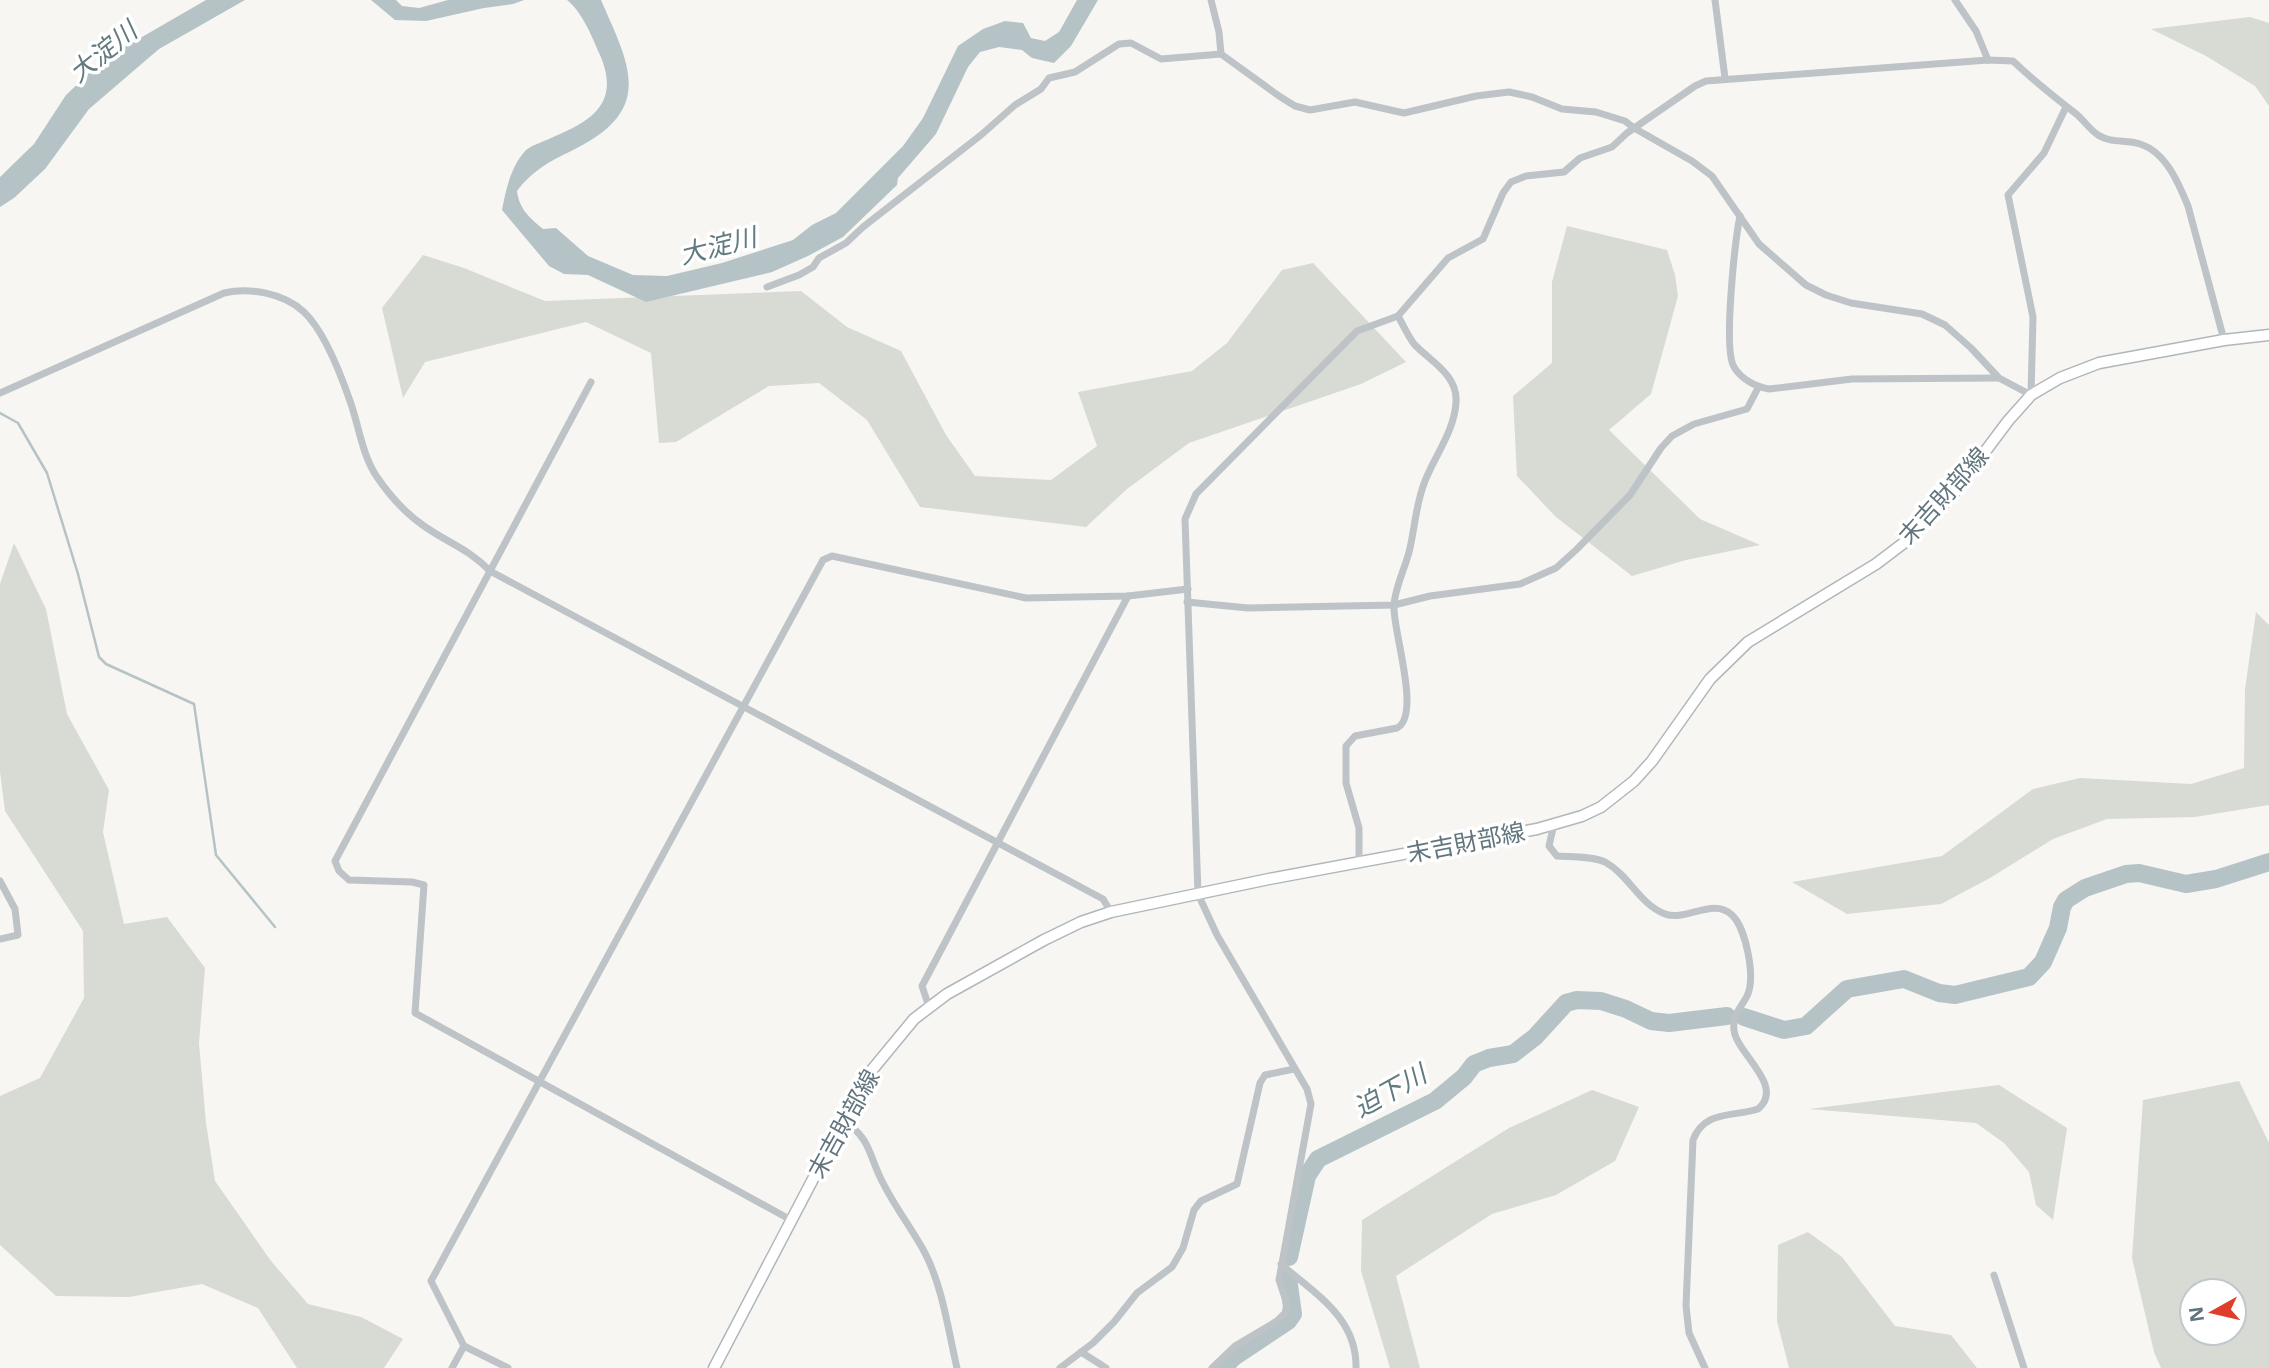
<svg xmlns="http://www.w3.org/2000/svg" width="2269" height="1368" font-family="'Open Sans','Noto Sans JP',sans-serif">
<rect width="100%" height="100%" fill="#f7f6f3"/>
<g fill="#d7dbd3" fill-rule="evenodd">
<path d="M2250,17L2269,23V106L2255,86L2206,56L2151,29Z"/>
<path d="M1567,226L1667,250L1675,275L1678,296L1651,394L1609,430L1700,519L1760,545L1686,560L1632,576L1556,517L1517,476L1513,396L1552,363V282Z"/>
<path d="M423,255L464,268L545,301L801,291L847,327L901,351L946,435L975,476L1051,480L1097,446L1078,392L1192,371L1227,343L1282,270L1313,263L1406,362L1361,384L1189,443L1127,489L1086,527L920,507L867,420L819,383L769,386L676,442L659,443L651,353L586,322L425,362L403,398L382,308Z"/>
<path d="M14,543L46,609L67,714L109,790L103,832L124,924L167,917L205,968L199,1043L206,1123L215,1181L271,1261L308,1304L361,1317L403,1339L384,1368H297L258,1308L202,1284L129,1297L56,1296L0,1245V1096L40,1078L84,998L83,931L5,811L0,772V584Z"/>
<path d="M2256,612L2269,625V805L2195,817L2107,819L2053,839L1990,878L1941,904L1847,914L1792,882L1942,856L2033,789L2080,778L2191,784L2244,768L2245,689Z"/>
<path d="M2239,1081L2269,1143V1368H2161L2154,1352L2132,1258L2143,1100ZM2192,1291H2234V1333H2192Z"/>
<path d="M1999,1085L2067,1128L2053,1220L2036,1205L2029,1172L2004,1143L1976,1123L1809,1109Z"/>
<path d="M1592,1090L1639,1107L1615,1161L1556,1195L1492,1214L1396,1276L1420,1368H1390L1361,1271L1362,1220L1509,1128Z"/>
<path d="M1808,1232L1842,1257L1895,1326L1951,1335L1977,1368H1789L1777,1321L1778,1245Z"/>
</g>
<g fill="#b5c3c6">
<path d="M206,0H245L159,49L89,109L45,169L14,198L0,207V177L34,144L66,95L104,59Z"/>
<path d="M371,0H396L402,6L419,8L448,0H524L513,4L484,8L426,21L395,20Z"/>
<path d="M567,0H601C629,64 655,108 577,148C553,160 533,169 517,191C519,209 530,218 543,229L556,228L588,256L633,275L667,276L722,263L793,240L812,225L836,213L903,146L923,118L958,46L983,29L1005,21L1023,23L1031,38L1045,41L1059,32L1077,0H1098L1071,46L1054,63L1032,58L1022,50L999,47L980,52L968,67L936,134L898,178L897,185L843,237L808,256L772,272L646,302L588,275L564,274L549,266L502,210C506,189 511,166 526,150C532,145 543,142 551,138C591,121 621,104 600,55C592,37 583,13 567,0Z"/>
</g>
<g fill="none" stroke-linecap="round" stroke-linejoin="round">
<path stroke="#b5c3c6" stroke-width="2.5" d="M0,413L18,423L47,473L78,574L99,657L106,664L194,704L216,855L275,927"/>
<g stroke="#b5c3c6" stroke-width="18">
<path d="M1744,1017L1784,1030L1806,1026L1847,989L1904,979L1939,993L1955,995L2029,977L2043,962L2058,928L2062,907L2066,900L2085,888L2126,874L2139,873L2186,884L2216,879L2269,862"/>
<path d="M1289,1257L1307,1176L1318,1159L1435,1101L1464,1077L1474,1064L1489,1058L1513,1054L1535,1037L1566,1003L1577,1000L1601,1001L1626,1009L1651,1021L1669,1023L1727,1016"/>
<path d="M1223,1368L1234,1357L1288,1321L1293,1314L1288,1278"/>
</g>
<defs>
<path id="secondary" d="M714,1368L867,1076L914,1019L947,994L1044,940L1081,922L1111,912L1269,879L1537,829L1582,816L1601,807L1634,781L1652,761L1710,679L1748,642L1876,564L1909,539L1954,493L2008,421L2031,395L2060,378L2099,363L2224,340L2269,335"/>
</defs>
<use href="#secondary" stroke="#b0b7ba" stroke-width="13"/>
<g stroke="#bdc3c6" stroke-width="7">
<path d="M1211,0L1219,32L1221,54"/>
<path d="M1715,0L1725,78"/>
<path d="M1955,0L1976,31L1988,60"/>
<path d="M1740,216C1735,241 1723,349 1734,367C1741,379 1756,387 1769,389L1852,379L1998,378"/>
<path d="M767,287L799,275L813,267L819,258L846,243L863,227L981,135L1015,105L1041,89L1049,78L1075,72L1119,44L1131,43L1161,59L1221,54L1279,96L1295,106L1310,110L1355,102L1404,113L1476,96L1509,92L1532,97L1562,109L1596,112L1625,121L1634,128L1692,161L1712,176L1759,244L1806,285L1826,295L1851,303L1922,314L1945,325L1971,348L1999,378L2031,395L2033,317L2008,195L2044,153L2066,107"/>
<path d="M591,382L335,861L339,871L349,880L412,882L424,885L415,1013L791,1220"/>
<path d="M0,393L224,293C249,287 284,293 304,312C324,331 341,375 350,401C359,426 362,455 377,477C390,496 405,513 424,526C448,543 469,549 490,571L1103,899L1111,912"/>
<path d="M1187,602L1248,608L1394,605L1430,596L1520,584L1556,568L1576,550L1630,495L1661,448L1672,436L1694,424L1747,409L1758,388"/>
<path d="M1554,824L1549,846L1557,856C1571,857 1592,856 1605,862C1629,875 1639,904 1665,914C1686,922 1713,897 1732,915C1746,928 1756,978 1747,996C1741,1008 1732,1015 1734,1030C1736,1053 1786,1086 1758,1109C1733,1117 1704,1110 1693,1140L1686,1306L1689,1333L1705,1368"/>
<path d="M1359,863V828L1346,783V746L1355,736L1397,728C1422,715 1392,629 1394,605C1395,586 1406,567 1410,548C1415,526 1416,503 1425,481C1435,456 1455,429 1456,402C1458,375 1430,361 1414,344C1408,336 1403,325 1398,316"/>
<path d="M0,881L15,909L18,935L0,939"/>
<path d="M929,1007L922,986L1128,596"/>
<path d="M843,1121C871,1137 869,1157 883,1183C895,1207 912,1229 925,1253C943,1288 948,1330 957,1368"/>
<path d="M1281,1264C1315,1294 1357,1317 1356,1368"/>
<path d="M1994,1275L2024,1368"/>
<path d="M1081,1352L1106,1368"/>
<path d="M452,1368L464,1346"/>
<path d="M508,1368L464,1346L431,1281L823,560L832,556L1026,598L1128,596L1188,589"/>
<path d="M1060,1368L1093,1343L1114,1322L1137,1293L1172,1267L1183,1248L1194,1210L1201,1201L1237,1184L1260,1083L1265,1075L1294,1069"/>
<path d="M1212,1368L1235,1346L1277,1321L1285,1313L1287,1304L1279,1280L1311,1104L1307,1089L1217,935L1198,894L1185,519L1196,494L1357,331L1398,316L1448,258L1483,239L1503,193L1511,182L1526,176L1564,172L1580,158L1612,147L1627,133L1695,86L1706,81L1988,60L2013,61C2033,80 2053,96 2075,113C2083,119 2089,129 2098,135C2112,144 2126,139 2140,144C2166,152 2179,184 2188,206L2224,340"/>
</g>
<use href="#secondary" stroke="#fff" stroke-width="10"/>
</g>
<g text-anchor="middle" stroke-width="7" stroke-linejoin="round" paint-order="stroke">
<g font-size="24" fill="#62757e" stroke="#fff">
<text transform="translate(1944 496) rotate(-48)" y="8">末吉財部線</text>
<text transform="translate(1466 843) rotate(-11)" y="8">末吉財部線</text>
<text transform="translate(844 1124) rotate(-61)" y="8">末吉財部線</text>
</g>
<g font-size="26" font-style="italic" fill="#627b80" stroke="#fff">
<text transform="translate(103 52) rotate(-39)" y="9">大淀川</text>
<text transform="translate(718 246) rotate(-14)" y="9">大淀川</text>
<text transform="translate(1390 1091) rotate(-29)" y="9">迫下川</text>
</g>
</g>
<g transform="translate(2213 1312) rotate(262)"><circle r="33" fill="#ffffff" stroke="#c0c8cb" stroke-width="2"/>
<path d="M0-5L12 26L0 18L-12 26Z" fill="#df3e2b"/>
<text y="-10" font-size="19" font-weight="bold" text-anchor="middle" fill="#62757e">N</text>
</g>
</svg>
